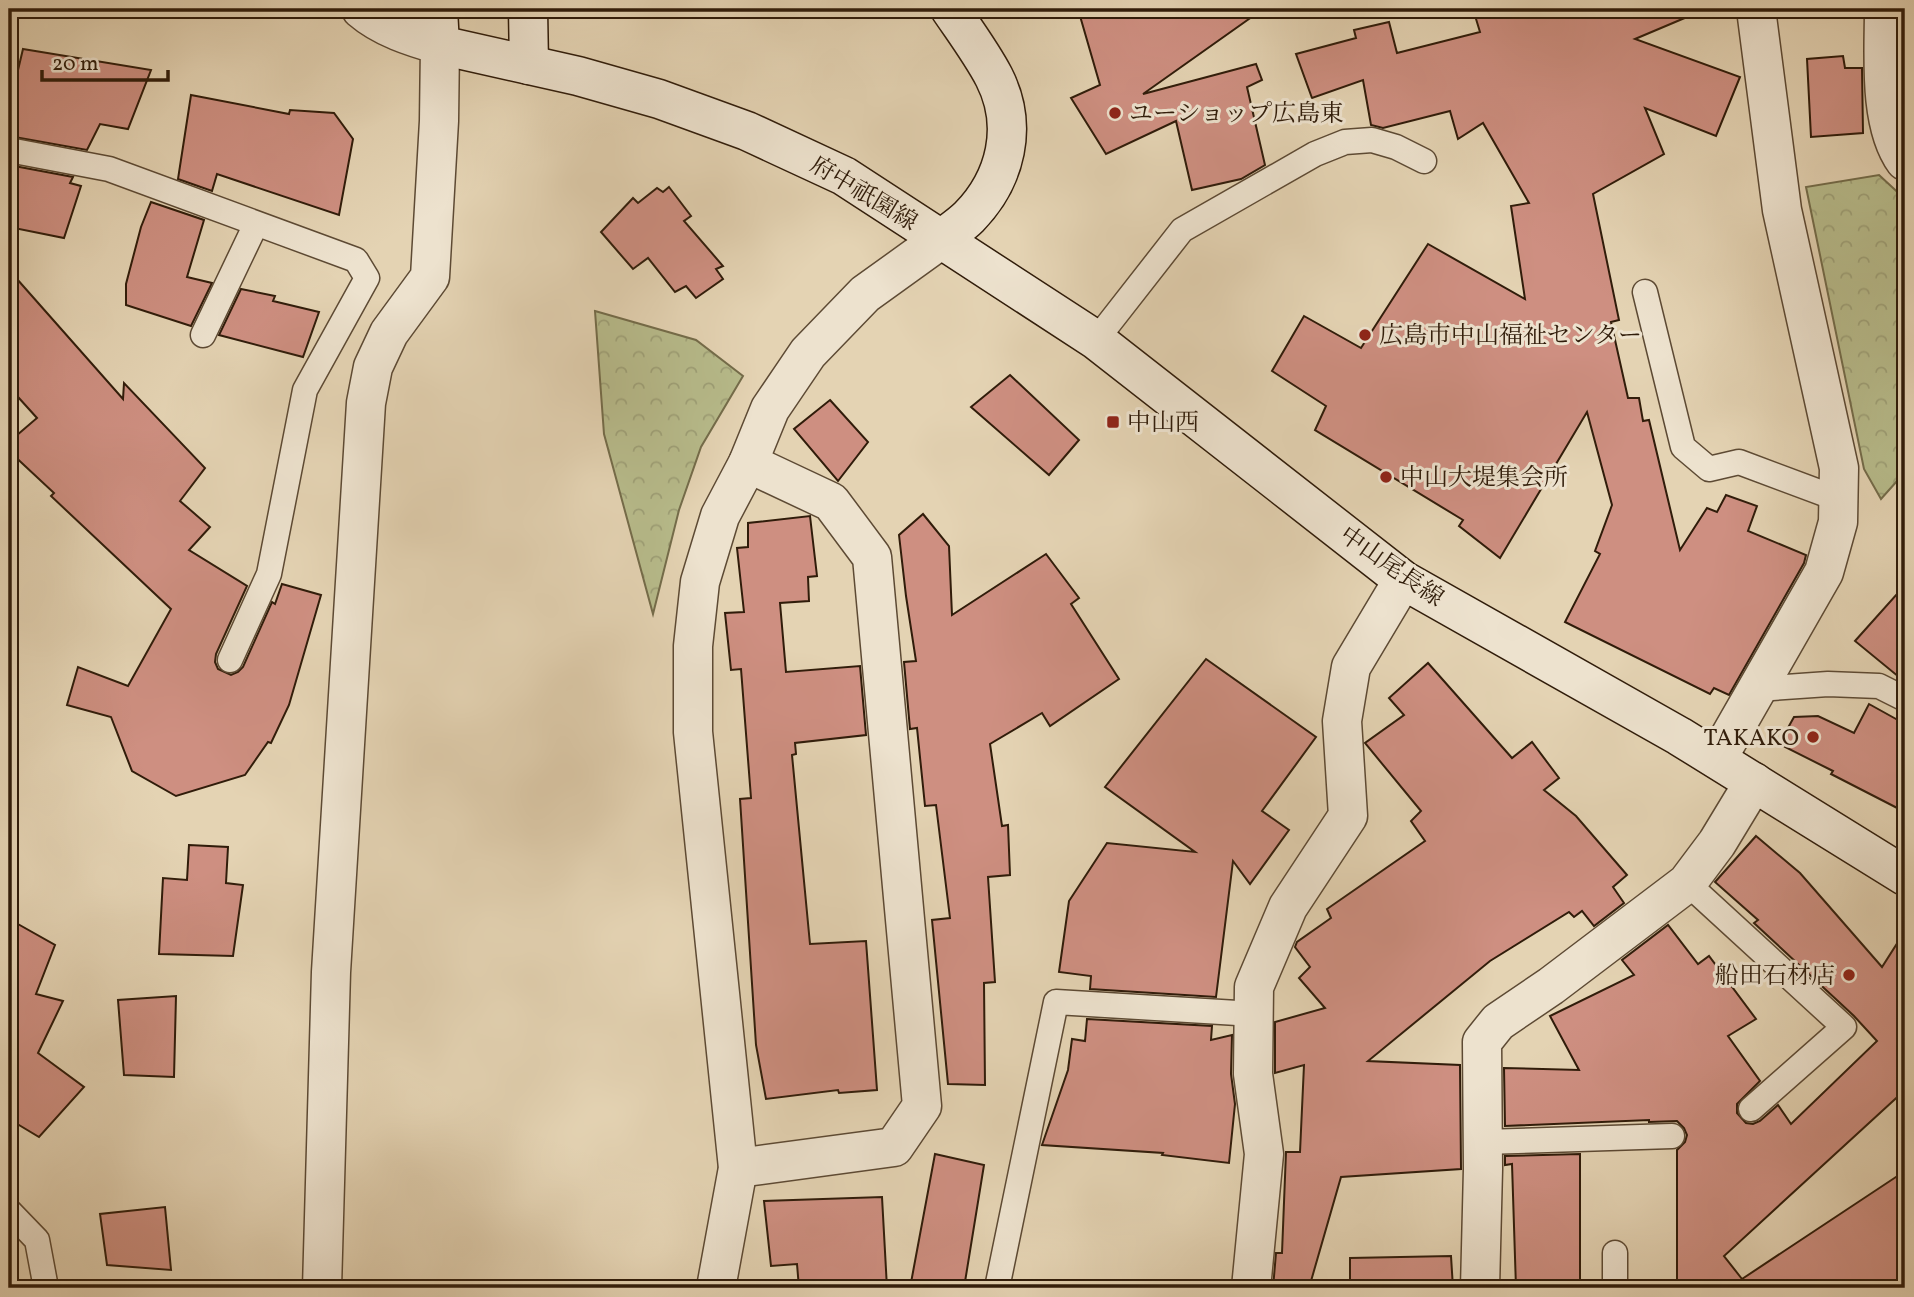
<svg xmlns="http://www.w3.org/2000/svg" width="1914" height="1297" font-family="Vollkorn,'Noto Serif JP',serif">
<defs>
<pattern id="park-crowns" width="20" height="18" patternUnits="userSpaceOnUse" patternTransform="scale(1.75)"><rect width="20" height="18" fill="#b7bb8b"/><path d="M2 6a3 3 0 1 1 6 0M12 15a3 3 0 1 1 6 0" fill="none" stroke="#9ea077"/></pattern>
</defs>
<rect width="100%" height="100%" fill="#e4d3b3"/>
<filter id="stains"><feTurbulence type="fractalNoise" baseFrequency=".00286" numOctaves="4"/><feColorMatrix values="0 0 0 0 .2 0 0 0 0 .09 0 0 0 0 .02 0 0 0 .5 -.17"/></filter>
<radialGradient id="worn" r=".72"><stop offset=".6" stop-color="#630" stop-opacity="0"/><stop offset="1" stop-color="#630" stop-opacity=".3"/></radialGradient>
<g fill="url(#park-crowns)" stroke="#746c4a" stroke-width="2">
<path d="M1879,175L1905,199V472L1881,499L1864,469L1806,187Z"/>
<path d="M595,311L696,340L743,376L701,447L679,510L653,614L604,434Z"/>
</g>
<g fill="#ce8f81" stroke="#301c0a" stroke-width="2">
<path d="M1078,9H1263L1143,94L1256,64L1262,80L1247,87L1265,165L1241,179L1192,190L1176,121L1106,154L1071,98L1100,85Z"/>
<path d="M1473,9H1706L1635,39L1740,77L1716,136L1645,108L1664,154L1593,194L1619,320L1611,322L1628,398H1639L1643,421L1649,420L1680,550L1707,508L1717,512L1726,495L1757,506L1748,531L1806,555L1804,563L1729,695L1714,688L1710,694L1565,622L1600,554L1595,551L1612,505L1587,412L1500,558L1459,526L1463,520L1315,430L1326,406L1272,371L1304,316L1361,348L1428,244L1525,299L1511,206L1529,203L1483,123L1458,139L1450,111L1383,128L1371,125L1363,80L1312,98L1296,54L1356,38L1354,30L1389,22L1397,53L1480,32Z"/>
<path d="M23,49L151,70L128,129L100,124L87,150L9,136V108Z"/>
<path d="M1843,56L1845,68H1862L1863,133L1811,137L1807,59Z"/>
<path d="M191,95L289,114L290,110L334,113L353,139L339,215L217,174L212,191L178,179Z"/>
<path d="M9,165L73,177L70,183L81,186L64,238L9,227Z"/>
<path d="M669,187L691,216L684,221L723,266L716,269L723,279L696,298L686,286L675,292L648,258L633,269L601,232L633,198L638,203L657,188L663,192Z"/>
<path d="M151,202L204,220L187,277L212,283L191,326L126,305V284L141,227Z"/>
<path d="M9,270L123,399L124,383L205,468L180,501L210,527L189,550L247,586L216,654L215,662L218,669L231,675L238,672L243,667L272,602L275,604L282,584L321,595L289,705L271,743L268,742L245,775L176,796L132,771L111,717L67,705L78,667L128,686L171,609L51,496L54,493L9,451V442L37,418L9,387Z"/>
<path d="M241,289L275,296L273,301L319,312L303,357L219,335Z"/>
<path d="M1010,375L1079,440L1049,475L971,407Z"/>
<path d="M830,400L868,442L838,481L794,429Z"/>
<path d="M923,514L949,546L952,615L1046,554L1079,598L1071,604L1119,679L1050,726L1042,713L990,744L1002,826L1008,825L1010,875L988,877L995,982L984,983L985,1085L948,1084L932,920L950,918L936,805L925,806L917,728L910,729L904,662L916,661L906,596L899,535Z"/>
<path d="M810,516L817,576L808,577L809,601L780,603L786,672L860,666L866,735L795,743L796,754L792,755L810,944L866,941L877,1090L839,1093L838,1090L766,1099L756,1045L740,799L751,798L741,669L731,670L725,613L744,612L737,548L748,547V523Z"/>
<path d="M1905,585V682L1855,641Z"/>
<path d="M1206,659L1316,737L1262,811L1289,830L1250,884L1233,861L1216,997L1090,989L1091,976L1059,972L1069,901L1107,843L1195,852L1105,787Z"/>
<path d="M1428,663L1512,758L1532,742L1559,778L1544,790L1576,816L1627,875L1613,887L1624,903L1594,926L1582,911L1574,917L1569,912L1490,961L1368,1061L1460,1065L1461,1169L1341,1177L1309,1288H1273L1276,1253H1282L1286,1152H1300L1304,1065L1275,1073V1022L1325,1008L1299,978L1310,967L1295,947L1297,942L1331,918L1327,909L1425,841L1411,821L1421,811L1365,743L1404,715L1389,698Z"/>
<path d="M1869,704L1905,724V812L1831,774L1833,771L1779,744L1794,717L1818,716L1854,733Z"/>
<path d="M1756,836L1800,873L1882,967L1905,931V1090L1724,1256L1742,1279L1905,1171V1288H1677V1150L1685,1142L1687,1135L1684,1128L1677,1121L1649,1122V1120L1505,1126L1504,1068L1579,1070L1550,1016L1634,975L1622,960L1668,925L1698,964L1709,956L1756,1019L1728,1036L1760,1081L1737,1104V1113L1746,1123L1753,1124L1760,1121L1778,1105L1791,1124L1877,1041L1854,1016L1754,923L1758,920L1715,882Z"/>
<path d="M189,845L228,847L226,883L243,885L233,956L159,954L163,878L187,880Z"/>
<path d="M9,919L55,945L36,994L63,1001L38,1053L84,1087L39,1137L9,1119Z"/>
<path d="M176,996L174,1077L124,1075L118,1000Z"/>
<path d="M1087,1019L1212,1026L1211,1040L1232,1035L1231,1074L1235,1104L1229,1163L1162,1155L1163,1153L1042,1145L1068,1070L1072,1039L1085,1041Z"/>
<path d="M935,1154L984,1165L964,1288H910Z"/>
<path d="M1580,1154V1288H1516L1512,1164L1505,1165V1156Z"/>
<path d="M882,1197L887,1288H799L797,1264L771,1266L764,1201Z"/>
<path d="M165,1207L171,1270L107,1265L100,1214Z"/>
<path d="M1451,1256L1453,1288H1350V1258Z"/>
</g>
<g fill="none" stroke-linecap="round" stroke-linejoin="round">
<defs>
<g id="service">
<path d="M9,150L109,169L356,260L367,278L305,390L269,574L230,660"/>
<path d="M1645,292L1683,447L1709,469L1739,462L1838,499"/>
<path d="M203,335L256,224"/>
<path d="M1096,340L1182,230L1315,154L1345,142L1372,140L1396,147L1424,161"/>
<path d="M1757,689L1828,684L1879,686L1905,699"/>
<path d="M1687,883L1844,1027L1751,1109"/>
<path d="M1483,1142L1672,1136"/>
<path d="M9,1211L37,1240L46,1288"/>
<path d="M997,1288L1056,1002L1254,1014"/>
<path d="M1615,1288V1253"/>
</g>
<g id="minor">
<path d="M1884,9C1884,53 1878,124 1905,161"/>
<path d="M1717,759L1824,572L1838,522L1839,468L1782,210L1756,9"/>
<path d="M738,1168L894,1147L922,1106L872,557L831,502L748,463"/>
<path d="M322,1288L331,972L366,403L373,367L389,333L430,277L439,121L440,45C412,37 383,28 361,9"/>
<path d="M716,1288L738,1168L693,732V646L700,582L720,516L748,463L770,409L808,353L865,294L940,240"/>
<path d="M1251,1288L1264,1154L1253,1074L1254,987L1288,907L1348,816L1342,721L1351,667L1403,580"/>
<path d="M1480,1288L1483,1169L1482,1042L1498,1022L1551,986L1687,883L1717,843L1754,782"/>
</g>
<g id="secondary">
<path d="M438,9L440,45L578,76L659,99L747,131L844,176L1096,340L1403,580L1679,736L1905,876"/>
<path d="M528,9L529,65"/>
<path d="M940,240C949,233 961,225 969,217C1006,179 1019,126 994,77C982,54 965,31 950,9"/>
</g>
</defs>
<use href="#service" stroke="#5d4a34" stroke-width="27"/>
<use href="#minor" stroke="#5d4a34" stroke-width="41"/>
<use href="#secondary" stroke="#301c0a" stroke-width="41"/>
<use href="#service" stroke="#ede2ce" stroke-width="24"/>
<use href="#minor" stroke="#ede2ce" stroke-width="38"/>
<use href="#secondary" stroke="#ede2ce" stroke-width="38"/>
</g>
<g fill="#8f2418" stroke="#ede2ce" stroke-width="2.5">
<circle cx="1115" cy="113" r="7"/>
<circle cx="1365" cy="335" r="7"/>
<rect x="1106" y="415" width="14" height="14" rx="3.5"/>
<circle cx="1386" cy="477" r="7"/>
<circle cx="1813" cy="737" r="7"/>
<circle cx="1849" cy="975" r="7"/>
</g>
<g text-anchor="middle" stroke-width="6" stroke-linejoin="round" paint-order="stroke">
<g font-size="24" fill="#301c0a" stroke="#ede2ce" text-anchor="start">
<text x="1129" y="121">ユーショップ広島東</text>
<text x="1379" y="343">広島市中山福祉センター</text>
<text x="1127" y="430">中山西</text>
<text x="1400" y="485">中山大堤集会所</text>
<text x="1799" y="745" text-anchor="end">TAKAKO</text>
<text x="1835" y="983" text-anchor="end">船田石材店</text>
</g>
<g font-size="24" fill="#301c0a" stroke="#ede2ce">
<text transform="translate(864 193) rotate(31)" y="8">府中祇園線</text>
<text transform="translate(1392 566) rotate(35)" y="8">中山尾長線</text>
</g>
</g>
<rect width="1914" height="1297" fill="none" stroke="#e4d3b3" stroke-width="35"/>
<rect x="10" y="10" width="1893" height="1276" fill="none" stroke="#301c0a" stroke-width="3.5"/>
<rect x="18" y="18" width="1879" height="1262" fill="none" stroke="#301c0a" stroke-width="2"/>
<path d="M42 70v10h126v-10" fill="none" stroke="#301c0a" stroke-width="3.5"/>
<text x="52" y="70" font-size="21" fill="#301c0a" stroke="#ede2ce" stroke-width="5" paint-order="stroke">20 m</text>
<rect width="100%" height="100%" filter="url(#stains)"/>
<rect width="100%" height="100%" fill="url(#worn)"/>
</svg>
